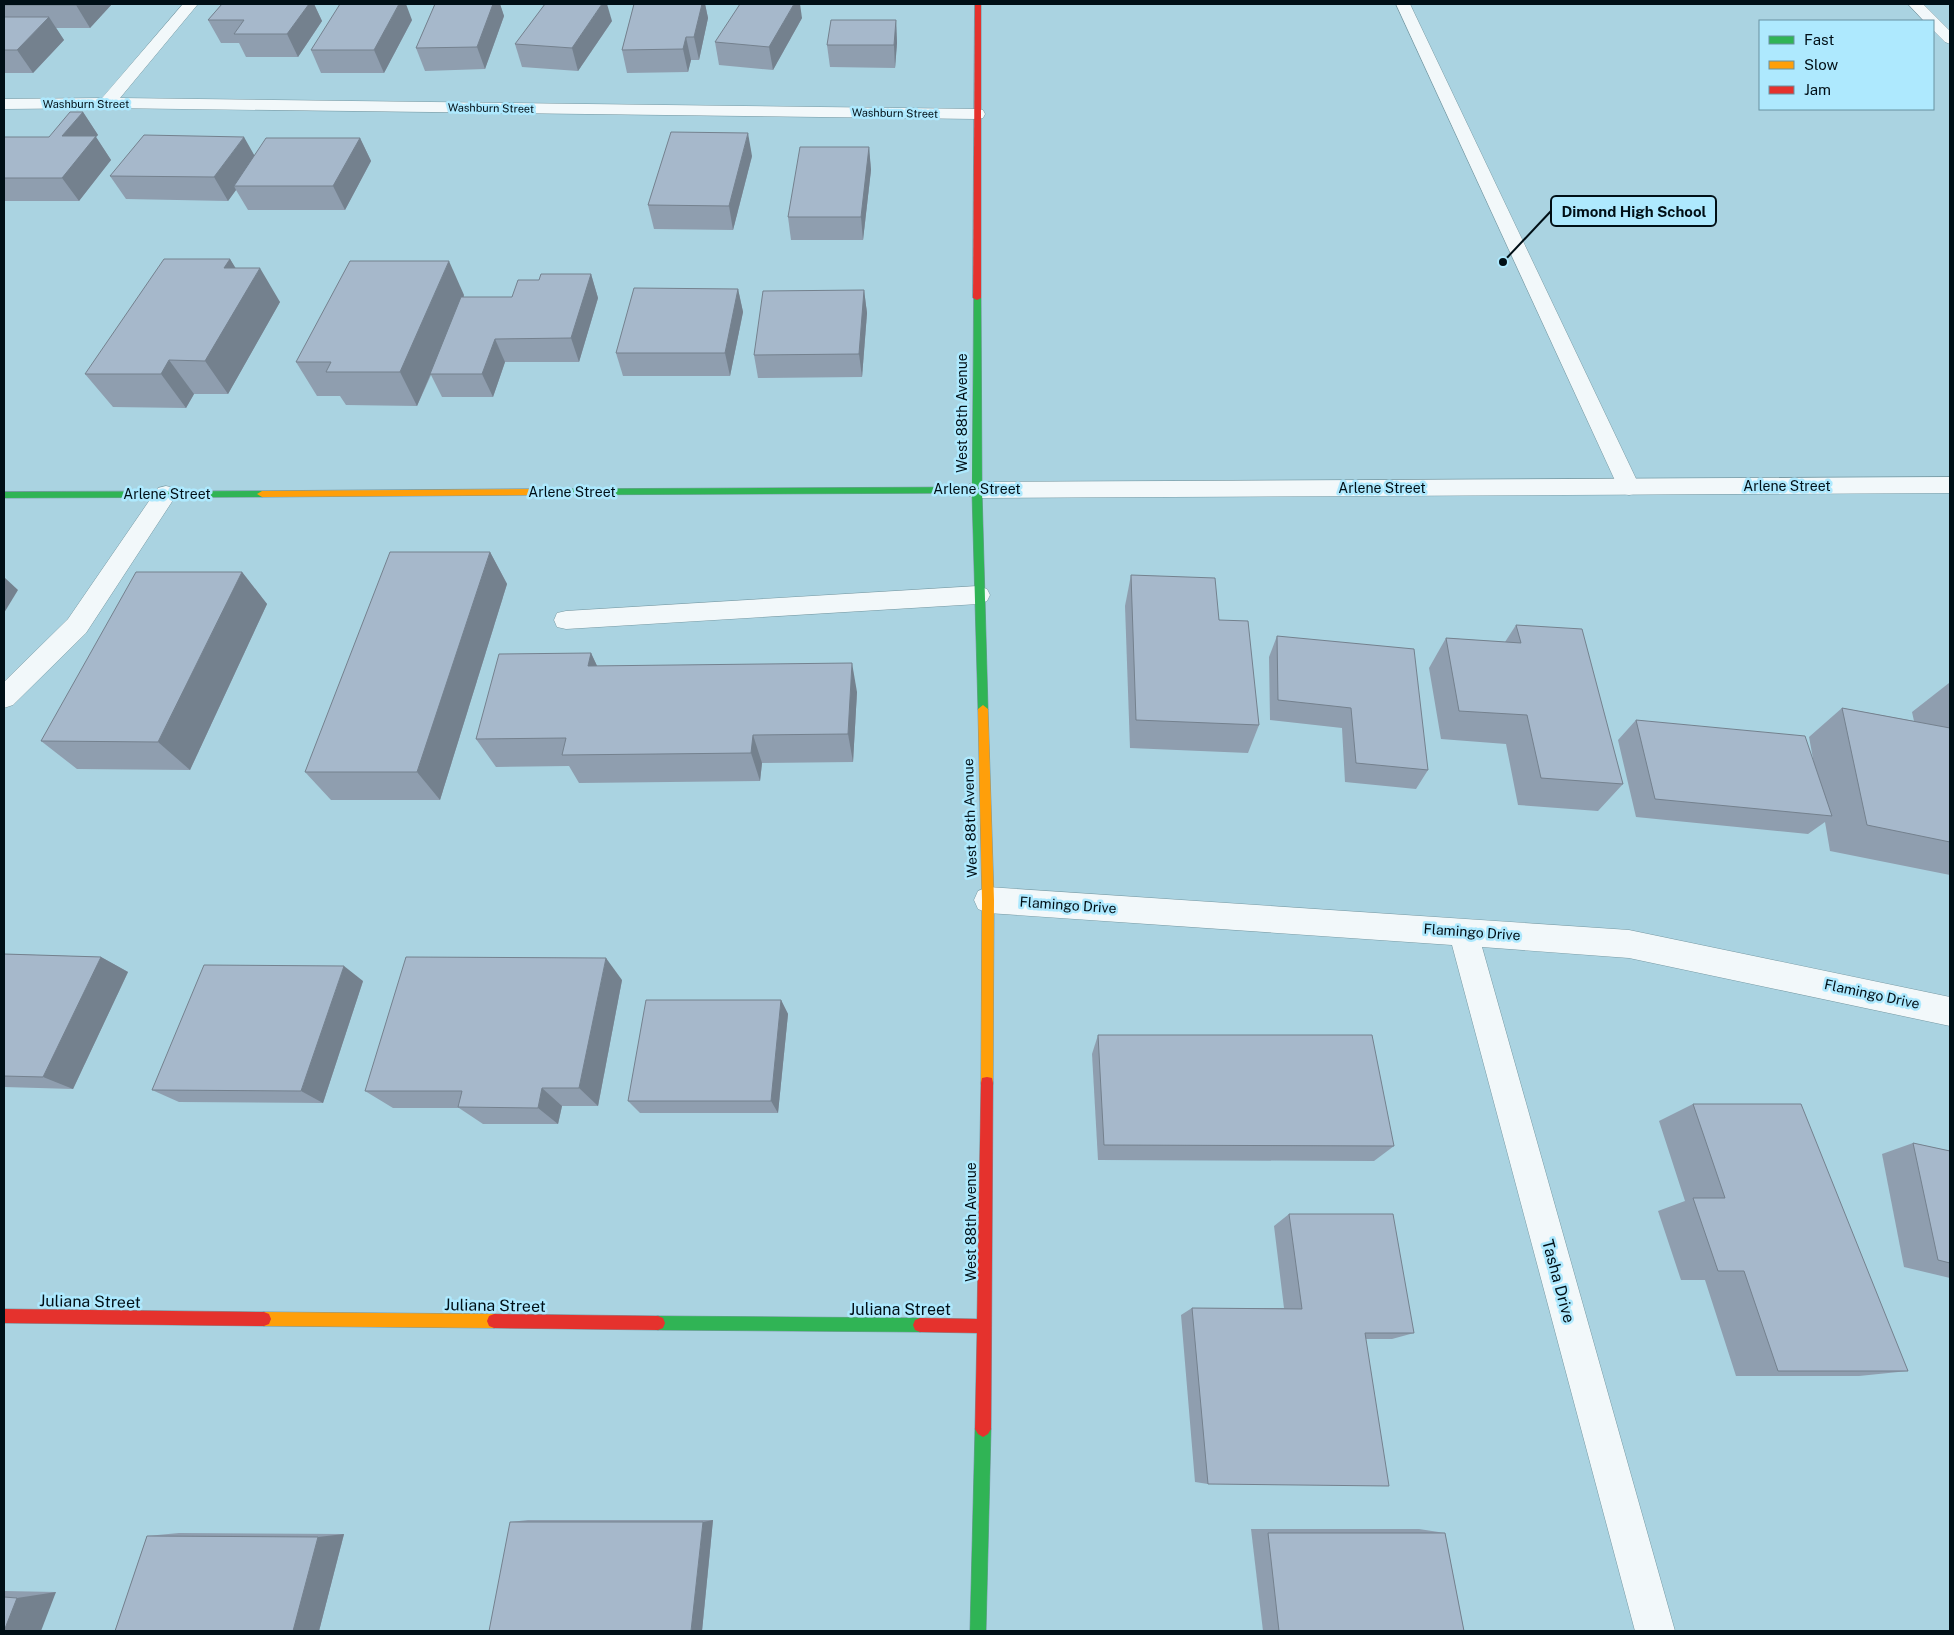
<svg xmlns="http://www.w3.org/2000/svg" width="1954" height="1635" font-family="'Public Sans',sans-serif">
<rect width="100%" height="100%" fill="#aad3e1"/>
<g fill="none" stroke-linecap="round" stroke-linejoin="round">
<defs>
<g id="lane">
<path d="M1396,4H1410L1640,487L1637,493L1629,495L1621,493L1618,487Z"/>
<path d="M1908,4H1923L1950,31V44L1945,42L1933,30V21H1924Z"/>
<path d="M978,586L987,589L990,595L987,601L978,604L566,629L557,627L554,620L557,613L566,611Z"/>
</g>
<g id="street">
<path d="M183,4H198L120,98L977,109L983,110L985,114L983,118L977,119L107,108L4,109V99L102,98Z"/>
<path d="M1950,477V493L977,498L969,496L966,490L969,484L977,482Z"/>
<path d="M166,486L174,488L177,494L86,633L13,705L4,708V682L68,619L158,488Z"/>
<path d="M988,887L1629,930L1950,997V1026L1629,958L1482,947L1675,1631H1635L1452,945L988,913L978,909L974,900L978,891Z"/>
</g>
<g id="fast">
<path d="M974,296L981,298L982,490L988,709L987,712H979L978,709L972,493L537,495L532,492L537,489L972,487Z"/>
<path d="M262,491L267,494L262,497L4,498V492Z"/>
<path d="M658,1316L920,1318L925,1320L927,1325L925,1330L920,1332L658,1330L653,1328L651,1323L653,1318Z"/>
<path d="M983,1421L988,1424L991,1429L986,1631H970L975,1429L978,1424Z"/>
</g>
<g id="slow">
<path d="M537,489L542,492L537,495L262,497L257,494L262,491Z"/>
<path d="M983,705L988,709L994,900L993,1083L992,1088L987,1089L982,1088L981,1083L982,900L978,709Z"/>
<path d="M264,1312L494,1314L499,1316L501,1321L499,1326L494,1328L264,1326L259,1324L257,1319L259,1314Z"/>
</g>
<g id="jam">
<path d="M975,4H981V298L977,300L973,298Z"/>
<path d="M987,1077L992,1078L993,1083L991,1429L988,1434L983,1437L978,1434L975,1429L977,1333L920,1332L915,1330L913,1325L915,1320L920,1318L977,1319L981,1083L982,1078Z"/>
<path d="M4,1309L264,1312L269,1314L271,1319L269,1324L264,1326L4,1323Z"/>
<path d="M494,1314L658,1316L663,1318L665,1323L663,1328L658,1330L494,1328L489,1326L487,1321L489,1316Z"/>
</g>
</defs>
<use href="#lane" stroke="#7799a3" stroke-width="1"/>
<use href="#street" stroke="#7799a3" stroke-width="1"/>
<use href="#fast" stroke="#7799a3" stroke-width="1"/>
<use href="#slow" stroke="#7799a3" stroke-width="1"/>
<use href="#jam" stroke="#7799a3" stroke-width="1"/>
<use href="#lane" fill="#f2f8fa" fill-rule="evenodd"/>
<use href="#street" fill="#f2f8fa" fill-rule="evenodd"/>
<use href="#fast" fill="#30b455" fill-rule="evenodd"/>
<use href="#slow" fill="#ff9f0a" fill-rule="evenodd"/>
<use href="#jam" fill="#e5322d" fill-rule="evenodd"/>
</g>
<g fill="#8f9eaf">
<path d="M4,4H112L90,28H56L64,40L33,73H4Z"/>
<path d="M222,4H314L322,21L298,57H246L239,43H221L208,20Z"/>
<path d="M435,4H500L504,16L485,69L425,71L416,48Z"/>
<path d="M634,4H705L708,18L699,60H691L688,72L627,73L622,50Z"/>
<path d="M802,18L773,70L719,65L715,42Z"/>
<path d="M412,20L384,73H321L311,50Z"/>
<path d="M896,20L897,43L895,68L830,67L827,45Z"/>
<path d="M612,21L578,71L522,67L515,44Z"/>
<path d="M83,112L98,135L96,137L111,160L79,201H4V137H49Z"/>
<path d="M360,138L371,161L345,210H248L236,190L228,201L126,199L110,176L254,155Z"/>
<path d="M869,147L871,170L863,240H791L788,217Z"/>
<path d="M752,156L733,230L654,229L648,205Z"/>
<path d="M230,259L235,268L280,302L228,394H194L186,408L113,407L85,374Z"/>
<path d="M591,274L598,298L579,362H505L493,397H442L431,375L417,406L346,405L340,396H317L296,362L464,295V297H512L539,280Z"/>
<path d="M738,289L743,312L730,376H623L616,353Z"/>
<path d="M864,290L867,313L862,377L758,378L754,355Z"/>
<path d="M490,552L507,584L440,800H331L305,772Z"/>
<path d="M242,572L267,604L190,770L77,769L41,741Z"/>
<path d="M1131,575L1259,725L1248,753L1130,748L1125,606Z"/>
<path d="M1516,625L1623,784L1598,811L1518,805L1506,744L1441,739L1429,668L1446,638L1505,642Z"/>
<path d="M1277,636L1428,770L1416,789L1345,782L1342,728L1270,720L1269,657Z"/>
<path d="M591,653L597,666L857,692L853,762L762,763L760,781L579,783L569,766L496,767L476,739Z"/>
<path d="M1949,683H1950V875L1830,851L1825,822L1808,834L1636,817L1618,740L1636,720L1814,764L1809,737L1842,708L1914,721L1912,712Z"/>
<path d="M4,954L101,957L128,972L73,1089L4,1087Z"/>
<path d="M622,980L598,1106H562L558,1124H483L459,1108H393L365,1091Z"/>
<path d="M363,981L323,1103L179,1102L152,1090Z"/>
<path d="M781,1000L788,1014L778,1113H640L628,1101Z"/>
<path d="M1098,1035L1394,1146L1374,1161L1098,1160L1092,1054Z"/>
<path d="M1693,1104L1908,1371L1859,1376H1736L1705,1280H1681L1658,1211L1685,1201L1659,1121Z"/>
<path d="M1913,1143L1950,1151V1278L1904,1267L1882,1154Z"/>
<path d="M1289,1214L1414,1333L1392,1339H1366L1208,1484L1195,1482L1181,1315L1192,1308H1284L1274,1226Z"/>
<path d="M528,1520H713L702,1631L510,1522Z"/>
<path d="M1251,1529H1419L1445,1533L1464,1631H1263Z"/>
<path d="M179,1533L344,1534L319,1631H115L147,1536Z"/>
<path d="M4,1591L56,1592L4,1631Z"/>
</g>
<g fill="#74818e">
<path d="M78,4H112L90,28L76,5Z"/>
<path d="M309,4H314L322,21L298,57L287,34Z"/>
<path d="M399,4H406L412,20L384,73L374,50Z"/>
<path d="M493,4H500L504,16L485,69L477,47Z"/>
<path d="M602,4H607L612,21L578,71L572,48Z"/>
<path d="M702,4H705L708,18L699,60L694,37Z"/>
<path d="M794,4H800L802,18L773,70L769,47Z"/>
<path d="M49,17L64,40L33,73L17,50Z"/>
<path d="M896,20L897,43L895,68L894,45Z"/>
<path d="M686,37L691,60L688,72L683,49Z"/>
<path d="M83,112L98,135L96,137L111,160L79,201L62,178V136Z"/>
<path d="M748,133L752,156L733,230L729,206Z"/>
<path d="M244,137L257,160L234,186L236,190L228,201L214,177Z"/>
<path d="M360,138L371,161L345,210L333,186Z"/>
<path d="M869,147L871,170L863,240L861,217Z"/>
<path d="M230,259L248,288L260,268L280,302L228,394L205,361L224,268Z"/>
<path d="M449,261L464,295L417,406L400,372Z"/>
<path d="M591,274L598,298L579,362L571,338Z"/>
<path d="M738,289L743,312L730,376L725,353Z"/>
<path d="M864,290L867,313L862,377L859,354Z"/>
<path d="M495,339L505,362L493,397L482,374Z"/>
<path d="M169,360L194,394L186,408L161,374Z"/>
<path d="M490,552L507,584L440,800L417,772Z"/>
<path d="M242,572L267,604L190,770L158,742Z"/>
<path d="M4,577L18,590L4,613Z"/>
<path d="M591,653L605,683L588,666Z"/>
<path d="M852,663L857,692L853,762L848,734Z"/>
<path d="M753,735L762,763L760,781L751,753Z"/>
<path d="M101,957L128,972L73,1089L43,1077Z"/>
<path d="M606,958L622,980L598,1106L579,1088Z"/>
<path d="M344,966L363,981L323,1103L301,1091Z"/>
<path d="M781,1000L788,1014L778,1113L771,1101Z"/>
<path d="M542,1088L562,1106L558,1124L538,1108Z"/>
<path d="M713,1520L702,1631H691L703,1522Z"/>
<path d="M344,1534L319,1631H293L318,1537Z"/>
<path d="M56,1592L41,1631H4L17,1598Z"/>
</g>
<g fill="#a6b8cb" stroke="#74818e">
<path d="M4,4H78L76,5H4Z"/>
<path d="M222,4H309L287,34H234L244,20H208Z"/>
<path d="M340,4H399L374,50H311Z"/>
<path d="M435,4H493L477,47L416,48Z"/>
<path d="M545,4H602L572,48L515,44Z"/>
<path d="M634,4H702L694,37H686L683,49L622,50Z"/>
<path d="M740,4H794L769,47L715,42Z"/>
<path d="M4,17H49L17,50H4Z"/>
<path d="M831,20H896L894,45H827Z"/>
<path d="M70,112H83L62,136H96L62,178H4V137H49Z"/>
<path d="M671,132L748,133L729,206L648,205Z"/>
<path d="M144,135L244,137L214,177L110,176Z"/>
<path d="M266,138H360L333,186H234Z"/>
<path d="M800,147H869L861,217H788Z"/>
<path d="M164,259H230L224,268H260L205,361L169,360L161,374H85Z"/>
<path d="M350,261H449L400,372H326L331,362H296Z"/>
<path d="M541,274H591L571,338L495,339L482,374H430L461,297H512L518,280H539Z"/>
<path d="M634,288L738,289L725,353H616Z"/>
<path d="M864,290L859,354L754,355L763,291Z"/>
<path d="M390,552H490L417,772H305Z"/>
<path d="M136,572H242L158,742L41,741Z"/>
<path d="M1131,575L1215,578L1219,620L1248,621L1259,725L1136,720Z"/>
<path d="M1516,625L1582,629L1623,784L1541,778L1527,715L1459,711L1446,638L1521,643Z"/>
<path d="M1277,636L1414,649L1428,770L1356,763L1351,708L1278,700Z"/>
<path d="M591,653L588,666L852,663L848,734L753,735L751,753L562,755L566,738L476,739L499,654Z"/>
<path d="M1842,708L1950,728V842L1867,825Z"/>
<path d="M1636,720L1805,736L1832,816L1655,799Z"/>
<path d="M4,954L101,957L43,1077L4,1076Z"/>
<path d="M406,957L606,958L579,1088H542L538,1108L458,1107L462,1091H365Z"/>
<path d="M204,965L344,966L301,1091L152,1090Z"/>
<path d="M646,1000H781L771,1101H628Z"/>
<path d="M1098,1035H1372L1394,1146L1104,1145Z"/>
<path d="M1693,1104H1801L1908,1371H1778L1744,1271H1718L1693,1198H1725Z"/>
<path d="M1913,1143L1950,1151V1263L1938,1260Z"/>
<path d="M1289,1214H1393L1414,1333H1365L1389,1486L1208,1484L1192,1308L1302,1309Z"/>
<path d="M510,1522H703L691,1631H489Z"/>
<path d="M1268,1533H1445L1464,1631H1279Z"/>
<path d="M147,1536L318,1537L293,1631H115Z"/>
<path d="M4,1597L17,1598L4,1631Z"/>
</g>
<g text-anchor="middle" stroke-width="5" stroke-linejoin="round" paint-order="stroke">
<g font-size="11" fill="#000f16" stroke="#aee9fe">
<text x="86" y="108">Washburn Street</text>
<text transform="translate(491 108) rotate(1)" y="4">Washburn Street</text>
<text transform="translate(895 113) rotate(1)" y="4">Washburn Street</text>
</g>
<g font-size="14" fill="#000f16" stroke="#aee9fe">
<text transform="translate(962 413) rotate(-90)" y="5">West 88th Avenue</text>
<text x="1787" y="491">Arlene Street</text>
<text x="1382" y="493">Arlene Street</text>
<text x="977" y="494">Arlene Street</text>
<text x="572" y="497">Arlene Street</text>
<text x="167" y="499">Arlene Street</text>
<text transform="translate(970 818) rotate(-92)" y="5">West 88th Avenue</text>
<text transform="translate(1068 905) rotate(4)" y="5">Flamingo Drive</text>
<text transform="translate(1472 932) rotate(4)" y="5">Flamingo Drive</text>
<text transform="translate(1872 994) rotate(12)" y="5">Flamingo Drive</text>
<text transform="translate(971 1222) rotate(-90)" y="5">West 88th Avenue</text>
</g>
<g font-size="16" fill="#000f16" stroke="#aee9fe">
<text transform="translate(1559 1281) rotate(75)" y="6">Tasha Drive</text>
<text transform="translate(90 1301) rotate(1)" y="6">Juliana Street</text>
<text transform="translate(495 1305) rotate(1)" y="6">Juliana Street</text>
<text x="900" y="1315">Juliana Street</text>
</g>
</g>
<path fill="none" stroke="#000f16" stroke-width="2" d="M1503 262L1551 211"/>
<circle fill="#000f16" stroke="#aee9fe" stroke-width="2" cx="1503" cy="262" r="5"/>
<rect fill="#aee9fe" stroke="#000f16" stroke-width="2" x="1551" y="196" width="165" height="30" rx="5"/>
<g font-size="15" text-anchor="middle" font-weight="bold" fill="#000f16">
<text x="1634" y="217">Dimond High School</text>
</g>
<rect width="1954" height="1635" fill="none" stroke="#000f16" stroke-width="10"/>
<rect x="1759" y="20" width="175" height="90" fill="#aee9fe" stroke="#6892a1"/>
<rect x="1769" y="36" width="25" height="8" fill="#30b455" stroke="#6892a1"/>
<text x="1804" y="45" font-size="15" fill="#000f16">Fast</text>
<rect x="1769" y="61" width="25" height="8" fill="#ff9f0a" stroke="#6892a1"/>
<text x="1804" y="70" font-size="15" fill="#000f16">Slow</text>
<rect x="1769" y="86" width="25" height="8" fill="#e5322d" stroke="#6892a1"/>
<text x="1804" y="95" font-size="15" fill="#000f16">Jam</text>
</svg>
